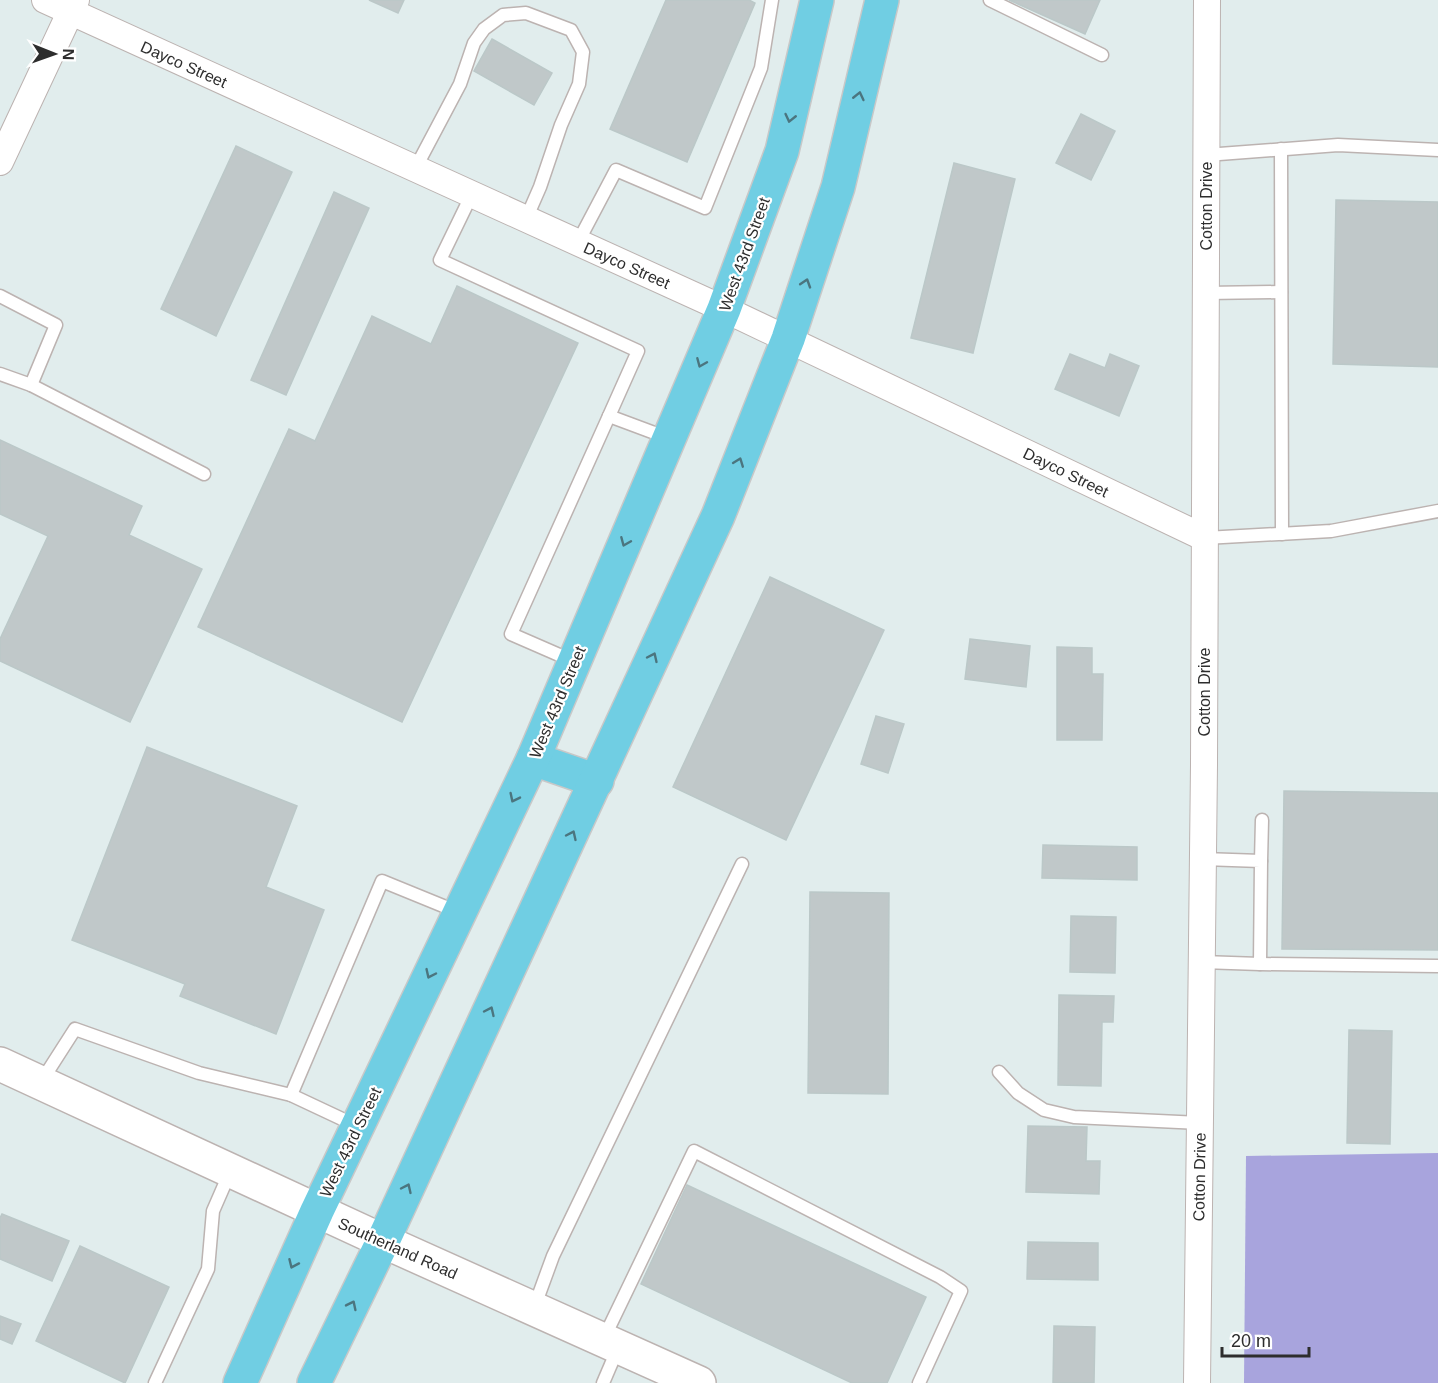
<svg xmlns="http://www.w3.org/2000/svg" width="1438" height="1383" font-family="Helvetica,sans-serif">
<rect width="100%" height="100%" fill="#e1eded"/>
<path fill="#a8a4dd" d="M1438,1153V1383H1244L1246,1156Z"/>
<g fill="#c0c8c9" stroke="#bbc8c8" stroke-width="1.5">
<path d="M369,0H404L398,13Z"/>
<path d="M666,0H749L755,3L687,162L610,129Z"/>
<path d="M1009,0H1100L1085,34Z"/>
<path d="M492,39L552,73L534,105L474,71Z"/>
<path d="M1081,114L1115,131L1091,180L1056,163Z"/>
<path d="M236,146L292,172L216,336L161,309Z"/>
<path d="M954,163L1015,179L973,353L911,338Z"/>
<path d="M334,192L369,208L286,395L251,380Z"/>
<path d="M1336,200L1438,202V367L1333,364Z"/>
<path d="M457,286L578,343L402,722L198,627L289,429L315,441L372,316L431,344Z"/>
<path d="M1070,354L1105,368L1110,354L1139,366L1119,416L1055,389Z"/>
<path d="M0,440L142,506L129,535L202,569L130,722L0,661V639L48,536L0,514Z"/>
<path d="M770,577L884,630L786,840L673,787Z"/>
<path d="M970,639L1030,646L1026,687L965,679Z"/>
<path d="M1057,647L1092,648V674H1103L1102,740H1057Z"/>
<path d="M876,716L904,724L888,773L861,764Z"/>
<path d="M147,747L297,806L266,887L324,910L276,1034L180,996L185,984L72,940Z"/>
<path d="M1284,791L1438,793V950L1282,949Z"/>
<path d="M1043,845L1137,847V880L1042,878Z"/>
<path d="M810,892L889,893L888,1094L808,1093Z"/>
<path d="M1071,916L1116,917L1115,973L1070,972Z"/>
<path d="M1059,995L1114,996L1113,1022H1102L1101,1086L1058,1085Z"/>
<path d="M1349,1030L1392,1031L1390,1144L1347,1143Z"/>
<path d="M1028,1126L1087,1127L1086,1161H1100L1099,1194L1026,1192Z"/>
<path d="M687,1185L926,1297L887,1383H852L641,1284Z"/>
<path d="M2,1214L69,1241L52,1281L0,1259V1218Z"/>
<path d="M1028,1242L1098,1243V1280L1027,1279Z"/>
<path d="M80,1246L169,1287L125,1383L36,1341Z"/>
<path d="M0,1316L21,1324L12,1344L0,1339Z"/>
<path d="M1054,1326L1095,1327L1094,1383H1053Z"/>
</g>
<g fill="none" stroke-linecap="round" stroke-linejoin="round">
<defs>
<g id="lane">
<path d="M990,0L1102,55"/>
<path d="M1281,149L1282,534"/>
<path d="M1206,155L1338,145L1438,150"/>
<path d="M415,169L460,84L474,43L484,29L503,15L526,13L571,30L583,52L579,84L561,125L540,187L526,219"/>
<path d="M472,194L440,260L638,351L609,416"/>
<path d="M578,242L616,170L705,208L761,68L772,0"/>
<path d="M1206,293L1281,292"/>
<path d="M0,296L56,325L31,385"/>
<path d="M0,374L31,385L204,474"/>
<path d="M1205,538L1331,531L1438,511"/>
<path d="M573,661L511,634L609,416L668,438"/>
<path d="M1261,861L1262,820"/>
<path d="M1202,962L1260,964L1261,861L1203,859"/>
<path d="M1260,964L1438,966"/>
<path d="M999,1072L1018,1093L1044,1110L1074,1117L1200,1123"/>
<path d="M41,1082L75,1029L199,1073L291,1095"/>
<path d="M357,1126L291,1095L382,881L458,912"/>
<path d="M534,1308L553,1256L742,864"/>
<path d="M604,1338L694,1151L940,1277L961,1291L919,1383"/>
<path d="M155,1383L208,1269L213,1211L230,1172"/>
<path d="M603,1383L618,1348"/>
</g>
<g id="street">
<path d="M45,0L724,309L1205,538"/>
<path d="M0,162L76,0"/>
<path d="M1197,1383L1204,765L1207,0"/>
</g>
<path id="secondary" d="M0,1064L383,1241L699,1383"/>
<g id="primary">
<path d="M533,759L597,781"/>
<path d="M240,1383L317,1211L533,759L724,309L782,151L817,0"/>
<path d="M314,1383L383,1241L718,516L788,339L838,187L882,0"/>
</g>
</defs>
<use href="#lane" stroke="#bcb3b1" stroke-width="15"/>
<use href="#street" stroke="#bcb3b1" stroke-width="28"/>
<use href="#secondary" stroke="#bcb3b1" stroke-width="36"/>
<use href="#primary" stroke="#c8c8c8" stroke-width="36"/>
<use href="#lane" stroke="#fff" stroke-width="12"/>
<use href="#street" stroke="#fff" stroke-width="26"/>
<use href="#secondary" stroke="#fff" stroke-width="33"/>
<use href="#primary" stroke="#70cee3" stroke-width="33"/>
</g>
<defs><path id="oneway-chevron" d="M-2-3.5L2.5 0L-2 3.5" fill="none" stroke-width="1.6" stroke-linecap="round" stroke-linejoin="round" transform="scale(1.5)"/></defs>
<g stroke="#4b757f">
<use href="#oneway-chevron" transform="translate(859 96) rotate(-77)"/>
<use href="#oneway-chevron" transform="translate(790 118) rotate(103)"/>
<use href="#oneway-chevron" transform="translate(806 283) rotate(-72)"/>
<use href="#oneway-chevron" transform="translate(701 363) rotate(113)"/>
<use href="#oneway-chevron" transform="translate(739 462) rotate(-69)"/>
<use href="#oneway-chevron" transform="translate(625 542) rotate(113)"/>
<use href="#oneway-chevron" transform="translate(653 657) rotate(-65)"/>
<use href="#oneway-chevron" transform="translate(514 798) rotate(116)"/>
<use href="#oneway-chevron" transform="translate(572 835) rotate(-65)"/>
<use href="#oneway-chevron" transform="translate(430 974) rotate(115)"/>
<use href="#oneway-chevron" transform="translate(490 1011) rotate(-65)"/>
<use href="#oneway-chevron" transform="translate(407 1188) rotate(-65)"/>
<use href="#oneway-chevron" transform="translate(293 1264) rotate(114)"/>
<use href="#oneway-chevron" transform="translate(352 1305) rotate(-64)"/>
</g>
<g text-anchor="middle" stroke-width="4.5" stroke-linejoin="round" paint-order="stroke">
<g font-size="16" fill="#2d2d2d" stroke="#fff">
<text transform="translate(184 64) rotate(24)" y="6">Dayco Street</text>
<text transform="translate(1206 206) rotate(-90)" y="6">Cotton Drive</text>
<text transform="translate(744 254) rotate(-70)" y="6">West 43rd Street</text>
<text transform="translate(627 265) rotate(24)" y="6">Dayco Street</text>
<text transform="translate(1066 472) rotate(26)" y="6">Dayco Street</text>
<text transform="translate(1204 692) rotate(-90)" y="6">Cotton Drive</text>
<text transform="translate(557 702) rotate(-67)" y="6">West 43rd Street</text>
<text transform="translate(350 1142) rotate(-64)" y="6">West 43rd Street</text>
<text transform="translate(1199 1177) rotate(-89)" y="6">Cotton Drive</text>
<text transform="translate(398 1248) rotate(24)" y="6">Southerland Road</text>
</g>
</g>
<g transform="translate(54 54) rotate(91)" stroke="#ffffff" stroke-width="4.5" paint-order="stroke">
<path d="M0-4.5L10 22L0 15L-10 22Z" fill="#2d2d2d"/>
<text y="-9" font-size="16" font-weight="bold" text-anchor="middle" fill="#2d2d2d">N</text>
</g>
<path d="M1222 1347v9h87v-9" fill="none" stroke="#2d2d2d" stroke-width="3"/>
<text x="1231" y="1347" font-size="18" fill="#2d2d2d" stroke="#ffffff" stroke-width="4.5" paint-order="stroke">20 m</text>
</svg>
